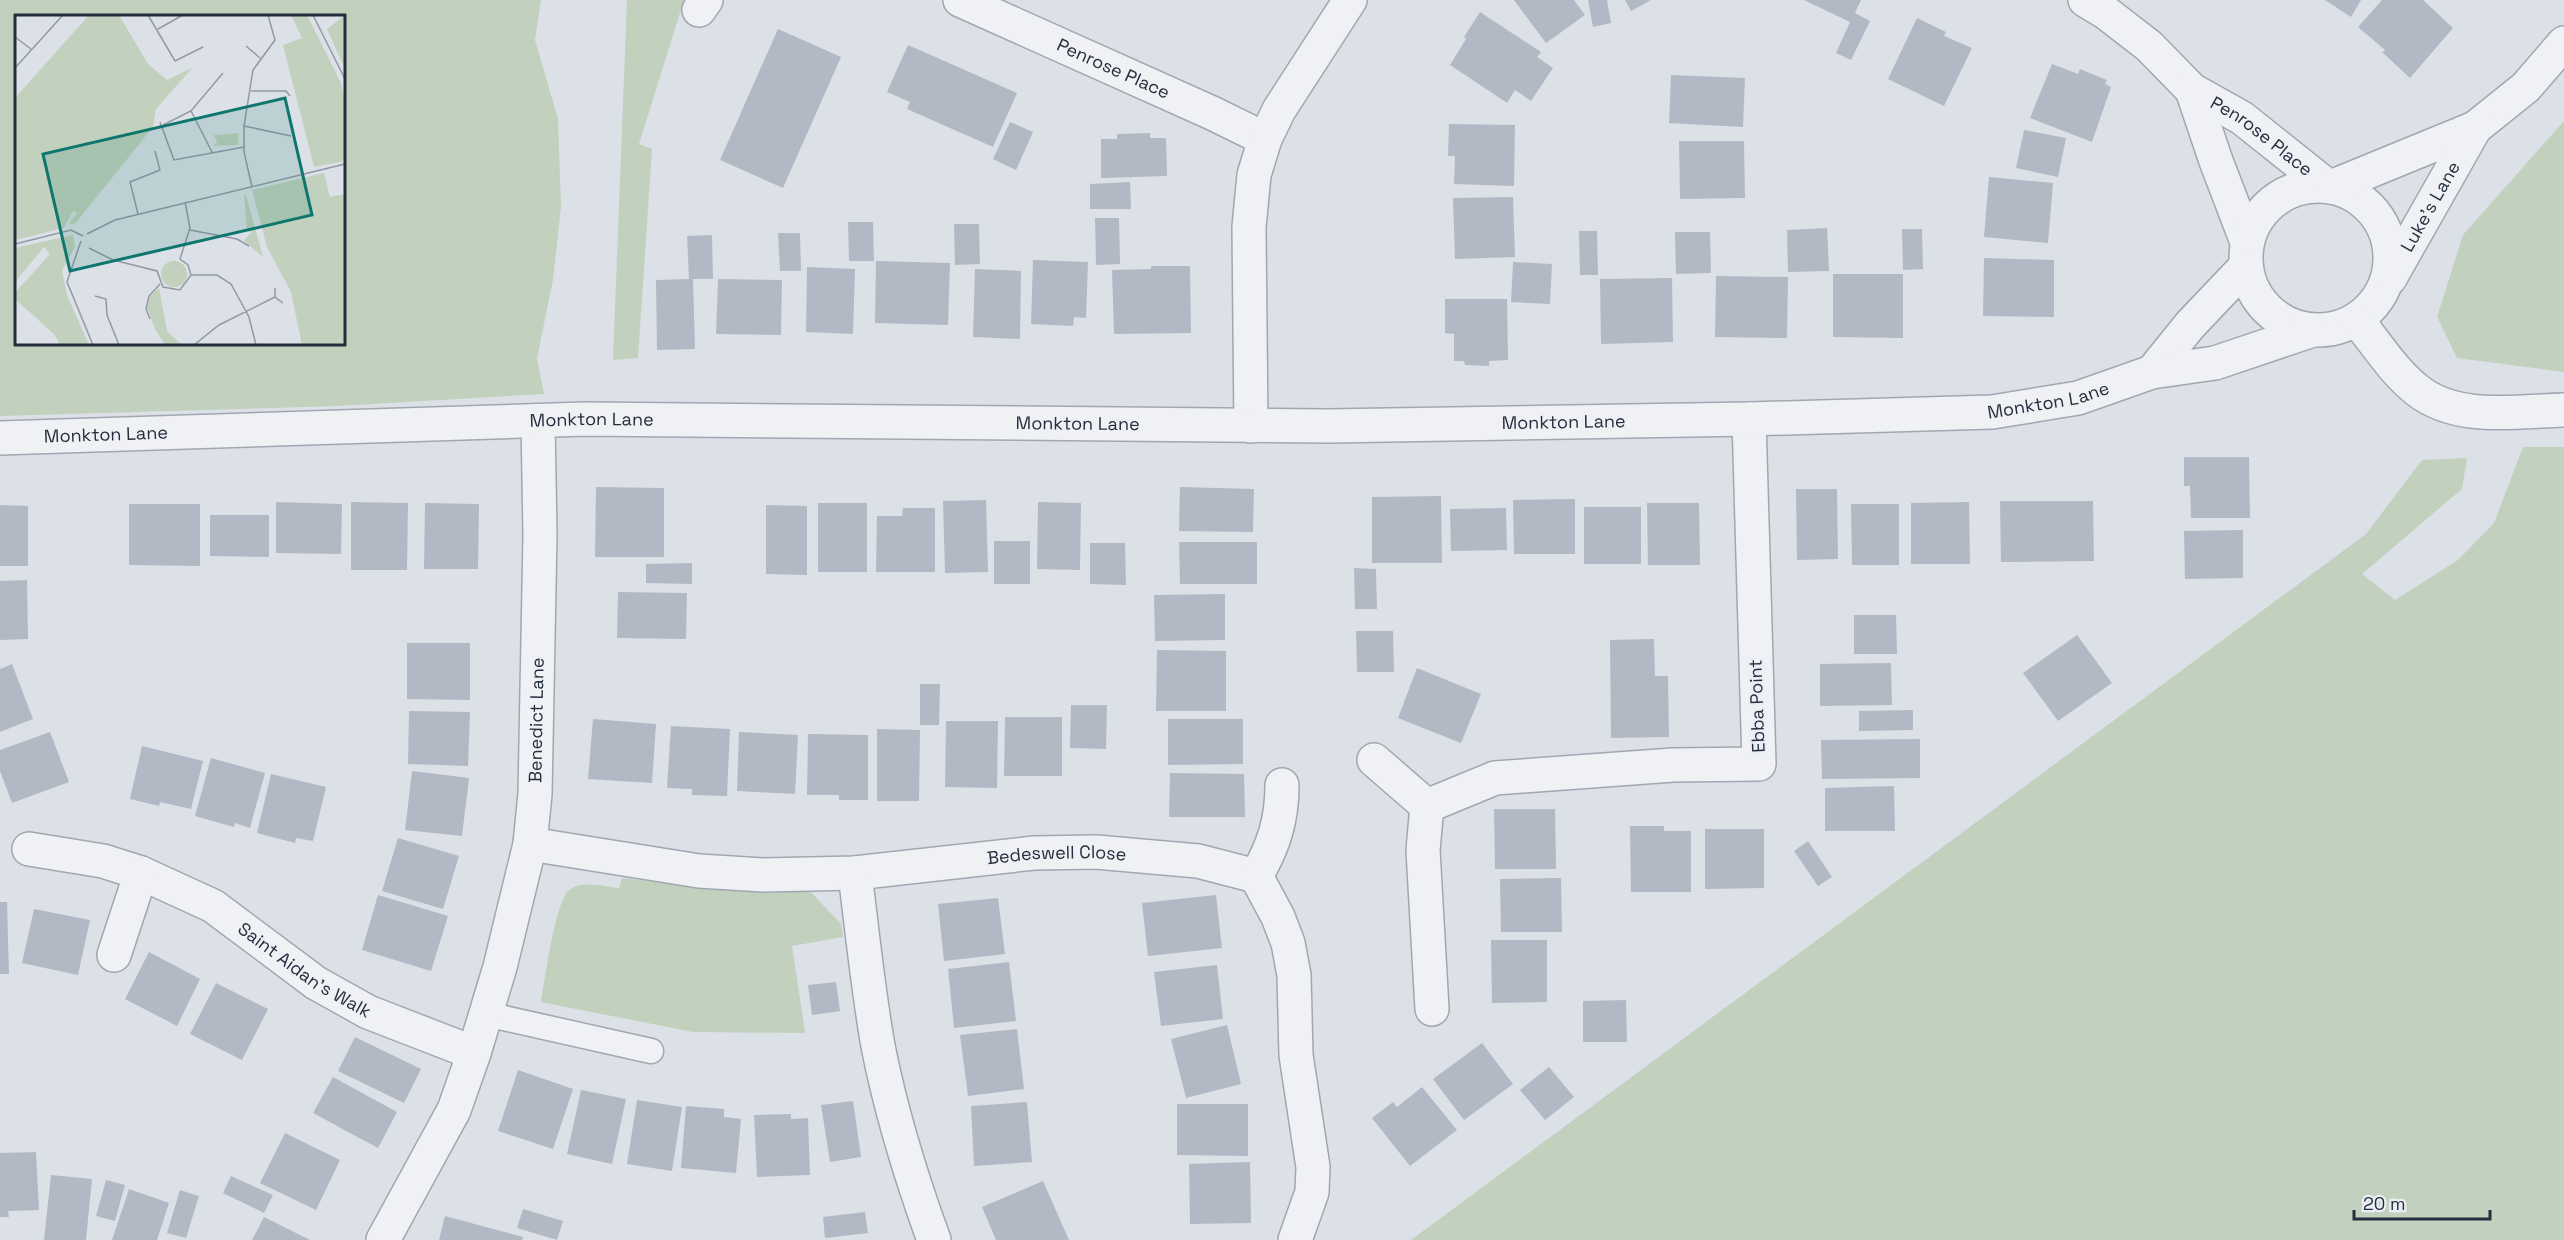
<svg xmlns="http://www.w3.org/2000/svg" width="2564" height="1240" font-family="'Space Grotesk',sans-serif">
<rect width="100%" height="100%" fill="#dce0e7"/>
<g fill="#c1d1bd" fill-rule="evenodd">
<path d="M0,0H541L535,40L558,119L561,206L553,280L537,358L544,394L337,406L0,416ZM16,16H344V344H16Z"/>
<path d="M627,0H684L639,144L652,149L638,358L613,360Z"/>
<path d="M2564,121V372L2457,358L2437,317L2463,235Z"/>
<path d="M2523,447H2564V1240H1411L2366,534L2422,460L2467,458L2462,489L2362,574L2395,600L2458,560L2494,523Z"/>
<path d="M622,878L676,884L808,889L841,924L843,937L792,946L805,1033L693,1032L541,1002C545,980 555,902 569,890C581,880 604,886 619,888Z"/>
</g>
<g fill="#b3b9c4">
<path d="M1514,0H1574L1585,15L1546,43Z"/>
<path d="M1588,0H1607L1611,23L1593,27Z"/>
<path d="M1625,0H1651L1631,11Z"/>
<path d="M1804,0H1861L1855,13L1870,21L1851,60L1836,53L1850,22Z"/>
<path d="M2325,0H2361L2351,17Z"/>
<path d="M2382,0H2423L2453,28L2410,78L2382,52L2385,50L2358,27Z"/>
<path d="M1480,12L1541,52L1537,57L1553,68L1531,101L1515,90L1507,103L1450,65L1466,39L1464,37Z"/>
<path d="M1917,18L1946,32L1944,36L1972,48L1944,106L1888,79Z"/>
<path d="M778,29L841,57L783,188L720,160Z"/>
<path d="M908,45L1017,93L993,147L907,109L910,102L887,92Z"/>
<path d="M2052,64L2078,74L2080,69L2107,80L2105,84L2111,87L2092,142L2030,118Z"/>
<path d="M1671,75L1745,78L1743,127L1669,123Z"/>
<path d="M1010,122L1033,132L1016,170L993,159Z"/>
<path d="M1449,124L1515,125L1514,186L1454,184L1455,156H1448Z"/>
<path d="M2024,130L2066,138L2058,177L2016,168Z"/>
<path d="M1150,133V138H1166L1167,176L1101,178V139H1117V134Z"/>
<path d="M1679,141H1744L1745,198L1680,199Z"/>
<path d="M1989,177L2053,183L2048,243L1984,237Z"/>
<path d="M1130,182L1131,209H1090V184Z"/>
<path d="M1513,197L1515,257L1455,259L1453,198Z"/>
<path d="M1095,218H1119L1120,264L1096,265Z"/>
<path d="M848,222H873L874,261H849Z"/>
<path d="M954,224H979L980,264L955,265Z"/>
<path d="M1827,228L1829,271L1788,272L1787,230Z"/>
<path d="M1902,229H1922L1923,269L1903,270Z"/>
<path d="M1579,231H1597L1598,275H1580Z"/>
<path d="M1675,232H1710L1711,273L1676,274Z"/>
<path d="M778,233H800L801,271H780Z"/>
<path d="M712,235L713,279H693L695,349L657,350L656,280L689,279L687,236Z"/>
<path d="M1984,258L2054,260V317L1983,316Z"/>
<path d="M1033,260L1088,262L1086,318L1074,317L1073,326L1031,324Z"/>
<path d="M876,261L950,263L948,325L875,323Z"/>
<path d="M1513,262L1552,264L1550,304L1511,302Z"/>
<path d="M1151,266H1190L1191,333L1114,334L1112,270L1151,269Z"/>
<path d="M807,267L855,269L853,334L806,332Z"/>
<path d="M975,269L1021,271L1020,339L973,337Z"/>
<path d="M1833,274H1903V338L1833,337Z"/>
<path d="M1716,276L1788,277L1787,338L1715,337Z"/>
<path d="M1672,278L1673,342L1601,344L1600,279Z"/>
<path d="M718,279L782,280L781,335L716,334Z"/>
<path d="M1445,299H1507L1508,360L1489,361V366L1465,365L1464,361H1454V334L1445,333Z"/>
<path d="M2184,457H2249L2250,518H2191L2190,486H2184Z"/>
<path d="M596,487L664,488V557H595Z"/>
<path d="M1180,487L1254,489L1253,532L1179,531Z"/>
<path d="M1796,489H1837L1838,559L1797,560Z"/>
<path d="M1441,496L1442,563H1372V497Z"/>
<path d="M1575,499V554H1514L1513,500Z"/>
<path d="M986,500L988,572L945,573L943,501Z"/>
<path d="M2000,501H2093L2094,561L2001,562Z"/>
<path d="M276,502L342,504L341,554L276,553Z"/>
<path d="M351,502L408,503L407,570H351Z"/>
<path d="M1038,502L1081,503L1080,570L1037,569Z"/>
<path d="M1969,502L1970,564H1911V503Z"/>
<path d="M425,503L479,504L478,569H424Z"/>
<rect x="818" y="503" width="49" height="69"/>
<path d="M1647,503H1699L1700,565H1648Z"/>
<path d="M129,504H200V566L129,565Z"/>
<path d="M1851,504H1899V565H1852Z"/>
<path d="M0,505L28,506V566H0Z"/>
<path d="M766,505L807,506V575L766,574Z"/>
<rect x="1584" y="507" width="57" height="57"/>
<path d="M903,508H935V572H876L877,516H902Z"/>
<path d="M1506,508L1507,550L1451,551L1450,509Z"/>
<path d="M210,515H269V557L210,556Z"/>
<path d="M2243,530V578L2185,579L2184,531Z"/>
<rect x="994" y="541" width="36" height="43"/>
<path d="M1179,542H1257V584H1180Z"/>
<path d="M1090,543H1125L1126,585L1090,584Z"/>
<path d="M692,563V584L646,583V564Z"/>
<path d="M1354,568L1376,569L1377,609H1355Z"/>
<path d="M27,580L28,639L0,640V581Z"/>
<path d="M618,592L687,593L686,639L617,638Z"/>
<path d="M1225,594V640L1155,641L1154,595Z"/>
<path d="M1854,615H1896L1897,654H1854Z"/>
<path d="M1356,631H1393L1394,672H1357Z"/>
<path d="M2077,635L2112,683L2058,721L2023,673Z"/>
<path d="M1654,639L1655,676H1668L1669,737L1611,738L1610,640Z"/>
<path d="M407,643H470V700L407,699Z"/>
<path d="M1157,650L1226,651V711H1156Z"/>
<path d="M1891,663L1892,705L1820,706V664Z"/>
<path d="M12,664L33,719L0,732V669Z"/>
<path d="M1417,668L1481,694L1461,743L1398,718Z"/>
<path d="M920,684H940L939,725H920Z"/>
<path d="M1071,705H1107L1106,749L1070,748Z"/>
<path d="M1913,710V730L1859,731V711Z"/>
<path d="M409,711L470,712L468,766L408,764Z"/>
<path d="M1005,717H1062V776H1004Z"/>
<path d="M593,719L656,724L652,783L588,779Z"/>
<path d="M1168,719H1243V764L1168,765Z"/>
<path d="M946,721H998L997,788L945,787Z"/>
<path d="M671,726L730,729L727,796L692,795V789L667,788Z"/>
<path d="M877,729L920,730L919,801H877Z"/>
<path d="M50,732L69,782L12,803L0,771V750Z"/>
<path d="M739,732L798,735L795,794L737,791Z"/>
<path d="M808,734L868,735V800H839V795H807Z"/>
<path d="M1920,739V778L1822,779L1821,740Z"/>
<path d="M142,746L203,761L191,809L160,802L159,806L130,799Z"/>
<path d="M211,758L265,773L250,828L235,823L234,827L195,816Z"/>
<path d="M412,771L469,778L462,836L405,830Z"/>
<path d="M1170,773L1244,774L1245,817H1169Z"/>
<path d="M271,774L326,787L313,841L296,838L295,843L257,833Z"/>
<path d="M1894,786L1895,831H1825V788Z"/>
<path d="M1494,809H1555L1556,869H1495Z"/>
<path d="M1630,826H1664V831H1691V892H1631Z"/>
<path d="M1705,829H1764V888L1705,889Z"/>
<path d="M398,838L459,856L443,909L382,891Z"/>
<path d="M1808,841L1832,877L1818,886L1794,851Z"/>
<path d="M1561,878L1562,932H1501L1500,879Z"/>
<path d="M378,895L448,916L431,971L362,950Z"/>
<path d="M1216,895L1222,948L1148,956L1142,903Z"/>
<path d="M998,898L1005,954L944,961L938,904Z"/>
<path d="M0,902H7L9,974H0Z"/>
<path d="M34,909L90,920L78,975L22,963Z"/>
<path d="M1491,940H1547V1002L1492,1003Z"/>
<path d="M149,952L200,979L177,1026L125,999Z"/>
<path d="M1009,962L1016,1021L954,1028L948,969Z"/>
<path d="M1217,965L1223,1019L1161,1026L1154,972Z"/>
<path d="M836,982L840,1011L812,1015L808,985Z"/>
<path d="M216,983L268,1009L242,1060L190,1034Z"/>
<path d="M1626,1000L1627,1042H1583V1001Z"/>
<path d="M1227,1025L1241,1084L1186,1098L1171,1039Z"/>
<path d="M1017,1029L1024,1089L968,1096L960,1035Z"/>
<path d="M355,1037L421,1069L404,1103L338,1071Z"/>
<path d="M1482,1043L1513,1084L1464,1120L1433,1079Z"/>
<path d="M1549,1067L1574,1097L1545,1120L1520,1090Z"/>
<path d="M518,1070L573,1089L553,1149L498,1131Z"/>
<path d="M333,1077L397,1112L378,1148L313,1113Z"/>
<path d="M1422,1087L1457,1130L1410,1166L1372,1118L1393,1102L1397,1107Z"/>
<path d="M581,1090L626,1099L612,1164L567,1154Z"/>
<path d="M637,1100L682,1107L672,1171L627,1164Z"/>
<path d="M853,1101L861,1157L830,1162L821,1105Z"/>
<path d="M1027,1102L1032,1162L974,1166L971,1106Z"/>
<path d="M1177,1104H1248V1156L1177,1155Z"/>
<path d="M686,1106L724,1109V1117L741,1119L736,1173L681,1168Z"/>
<path d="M791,1114V1119L808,1118L810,1175L757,1177L754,1115Z"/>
<path d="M285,1133L340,1160L316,1210L260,1183Z"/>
<path d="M36,1152L39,1210L8,1211L9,1217H0V1153Z"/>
<path d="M1250,1162L1251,1223L1190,1224L1189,1164Z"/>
<path d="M51,1175L92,1179L86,1240H44Z"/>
<path d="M231,1176L273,1195L264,1213L223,1193Z"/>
<path d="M106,1180L125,1185L115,1221L96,1216Z"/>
<path d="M1043,1181L1069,1240H996L982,1207Z"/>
<path d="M129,1189L169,1203L157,1240H112Z"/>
<path d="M180,1190L199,1196L186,1238L167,1233Z"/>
<path d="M523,1209L563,1221L557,1240L517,1228Z"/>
<path d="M865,1212L868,1233L825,1238L823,1217Z"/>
<path d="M445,1216L523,1237L522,1240H439Z"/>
<path d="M264,1217L310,1240H252Z"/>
</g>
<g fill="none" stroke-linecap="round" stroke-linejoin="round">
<defs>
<path id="service" d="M486,1014L651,1051"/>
<g id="minor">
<path id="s1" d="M960,0L1212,113L1265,139"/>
<path id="s2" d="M2085,0L2105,12L2149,46L2192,90L2242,118L2326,185"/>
<path d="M699,10L706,0"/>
<path d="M2192,90L2216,161L2247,242"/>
<path d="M1251,426L1249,227L1254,175L1265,139L1279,110L1350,0"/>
<path d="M1374,760L1427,806"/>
<path id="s3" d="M530,844L699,871L764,875L855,873L1034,853L1096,852L1198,861L1256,876L1278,917L1288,943L1294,975L1296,1055L1313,1167L1312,1192L1295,1240"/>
<path id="s4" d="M29,849L103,861L141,873L213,906L316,983L368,1012L474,1053"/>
<path d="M855,873C862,931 868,989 878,1046C891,1112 911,1177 934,1240"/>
<path d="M1256,876C1274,846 1282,819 1282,785"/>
<path d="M114,955L141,873"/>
<path d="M1432,1009L1423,850L1427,806L1495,778L1673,765L1759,764L1749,419"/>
<path id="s5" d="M383,1240L454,1110L474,1053L500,967L530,844L535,794L540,535L538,421"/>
</g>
<g id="tertiary">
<circle cx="2318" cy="258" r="72"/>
<path d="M2331,187L2475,128L2526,87L2564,43"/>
<path id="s6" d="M2390,278L2475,128"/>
<path d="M2357,320C2376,343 2393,371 2417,390C2457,422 2516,411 2564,410"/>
<path d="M2152,372L2190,325L2246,266"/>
<path id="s7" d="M0,438L584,419L1328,426L1749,419L1992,412L2078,398L2152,372L2215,363L2310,331"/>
</g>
</defs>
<use href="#service" stroke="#a1a7b1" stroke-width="27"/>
<use href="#minor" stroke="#a1a7b1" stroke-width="36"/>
<use href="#tertiary" stroke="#a1a7b1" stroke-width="36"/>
<use href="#service" stroke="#eff1f5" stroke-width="24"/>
<use href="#minor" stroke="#eff1f5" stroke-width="33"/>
<use href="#tertiary" stroke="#eff1f5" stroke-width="33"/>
</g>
<g text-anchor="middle" stroke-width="5" stroke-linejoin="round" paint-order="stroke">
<g font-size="18" fill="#252e3e" stroke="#ebeff5">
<text dy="6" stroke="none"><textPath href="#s1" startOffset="168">Penrose Place</textPath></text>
<text dy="6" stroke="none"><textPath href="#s2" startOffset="224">Penrose Place</textPath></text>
<text dy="6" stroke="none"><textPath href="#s6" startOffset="82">Luke's Lane</textPath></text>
<text dy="6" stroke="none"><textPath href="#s7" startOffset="2050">Monkton Lane</textPath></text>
<text dy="6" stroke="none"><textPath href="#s7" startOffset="592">Monkton Lane</textPath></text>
<text dy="6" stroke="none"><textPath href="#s7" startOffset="1564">Monkton Lane</textPath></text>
<text dy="6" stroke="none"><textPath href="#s7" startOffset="1078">Monkton Lane</textPath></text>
<text dy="6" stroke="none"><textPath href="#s7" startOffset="106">Monkton Lane</textPath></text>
<text transform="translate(1757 706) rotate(-92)" y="6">Ebba Point</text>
<text dy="6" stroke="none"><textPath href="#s5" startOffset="549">Benedict Lane</textPath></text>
<text dy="6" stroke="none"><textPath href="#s3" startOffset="530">Bedeswell Close</textPath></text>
<text dy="6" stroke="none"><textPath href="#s4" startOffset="306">Saint Aidan's Walk</textPath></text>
</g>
</g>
<g transform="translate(15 15)">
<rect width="330" height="330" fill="#dce0e7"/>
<path d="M74,0H104L133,49L152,65L177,53L141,94L138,112L59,210L54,208L62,198L58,196L49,213L0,225V83ZM276,0H292L326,68L330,87V144L325,147L299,152L268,30L287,23ZM330,0V54L312,14ZM224,118L223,130L198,131L202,128L199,120ZM330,153L309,158L315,182L330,179V330H287L276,277L252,232L237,175ZM229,180H231L248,242L229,226L236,217L232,216ZM58,220L60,232L47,256L52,280L74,330H45L39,319L0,284V278L35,239L29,232L0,267V233ZM146 259a13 13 0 1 1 26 0a13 13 0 1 1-26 0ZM144,273L152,316L167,330H150L140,314L132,293L135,281Z" fill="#c1d1bd"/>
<path fill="none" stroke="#9399a3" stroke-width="1.5" d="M133,0L160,46L188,32M298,0L330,64M143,14L168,0M0,22L16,34M231,31L245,43M0,53L48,0M236,76H271L275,81M176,96L197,137M145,107L159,145L229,132M148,110L176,96L208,58M229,111L276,121M237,172L229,137V111L238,55L260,25L253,0M123,199L115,167L145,155L140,136M175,215L222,224L234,231M72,219L100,205L330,149M66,226L52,267L78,330M0,229L56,215L68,221M74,233L98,245L142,256L148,272L165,275L176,260L173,250L165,244L175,213L170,187M176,260H202L216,269L234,302L241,330M260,273V282L268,288M80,281L91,284L92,300L104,330M135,304L131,294L134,281L145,269M179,330L204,310L260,282"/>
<path fill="#0f766e" fill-opacity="0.15" stroke="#0f766e" stroke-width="3" d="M270,83L297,200L55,256L28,139Z"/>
<rect width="330" height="330" fill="none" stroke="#252e3e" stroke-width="3"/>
</g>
<path d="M2354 1210v9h136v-9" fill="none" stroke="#252e3e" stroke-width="3"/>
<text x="2363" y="1210" font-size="18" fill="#252e3e" stroke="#ebeff5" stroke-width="4.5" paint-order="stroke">20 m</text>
</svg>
